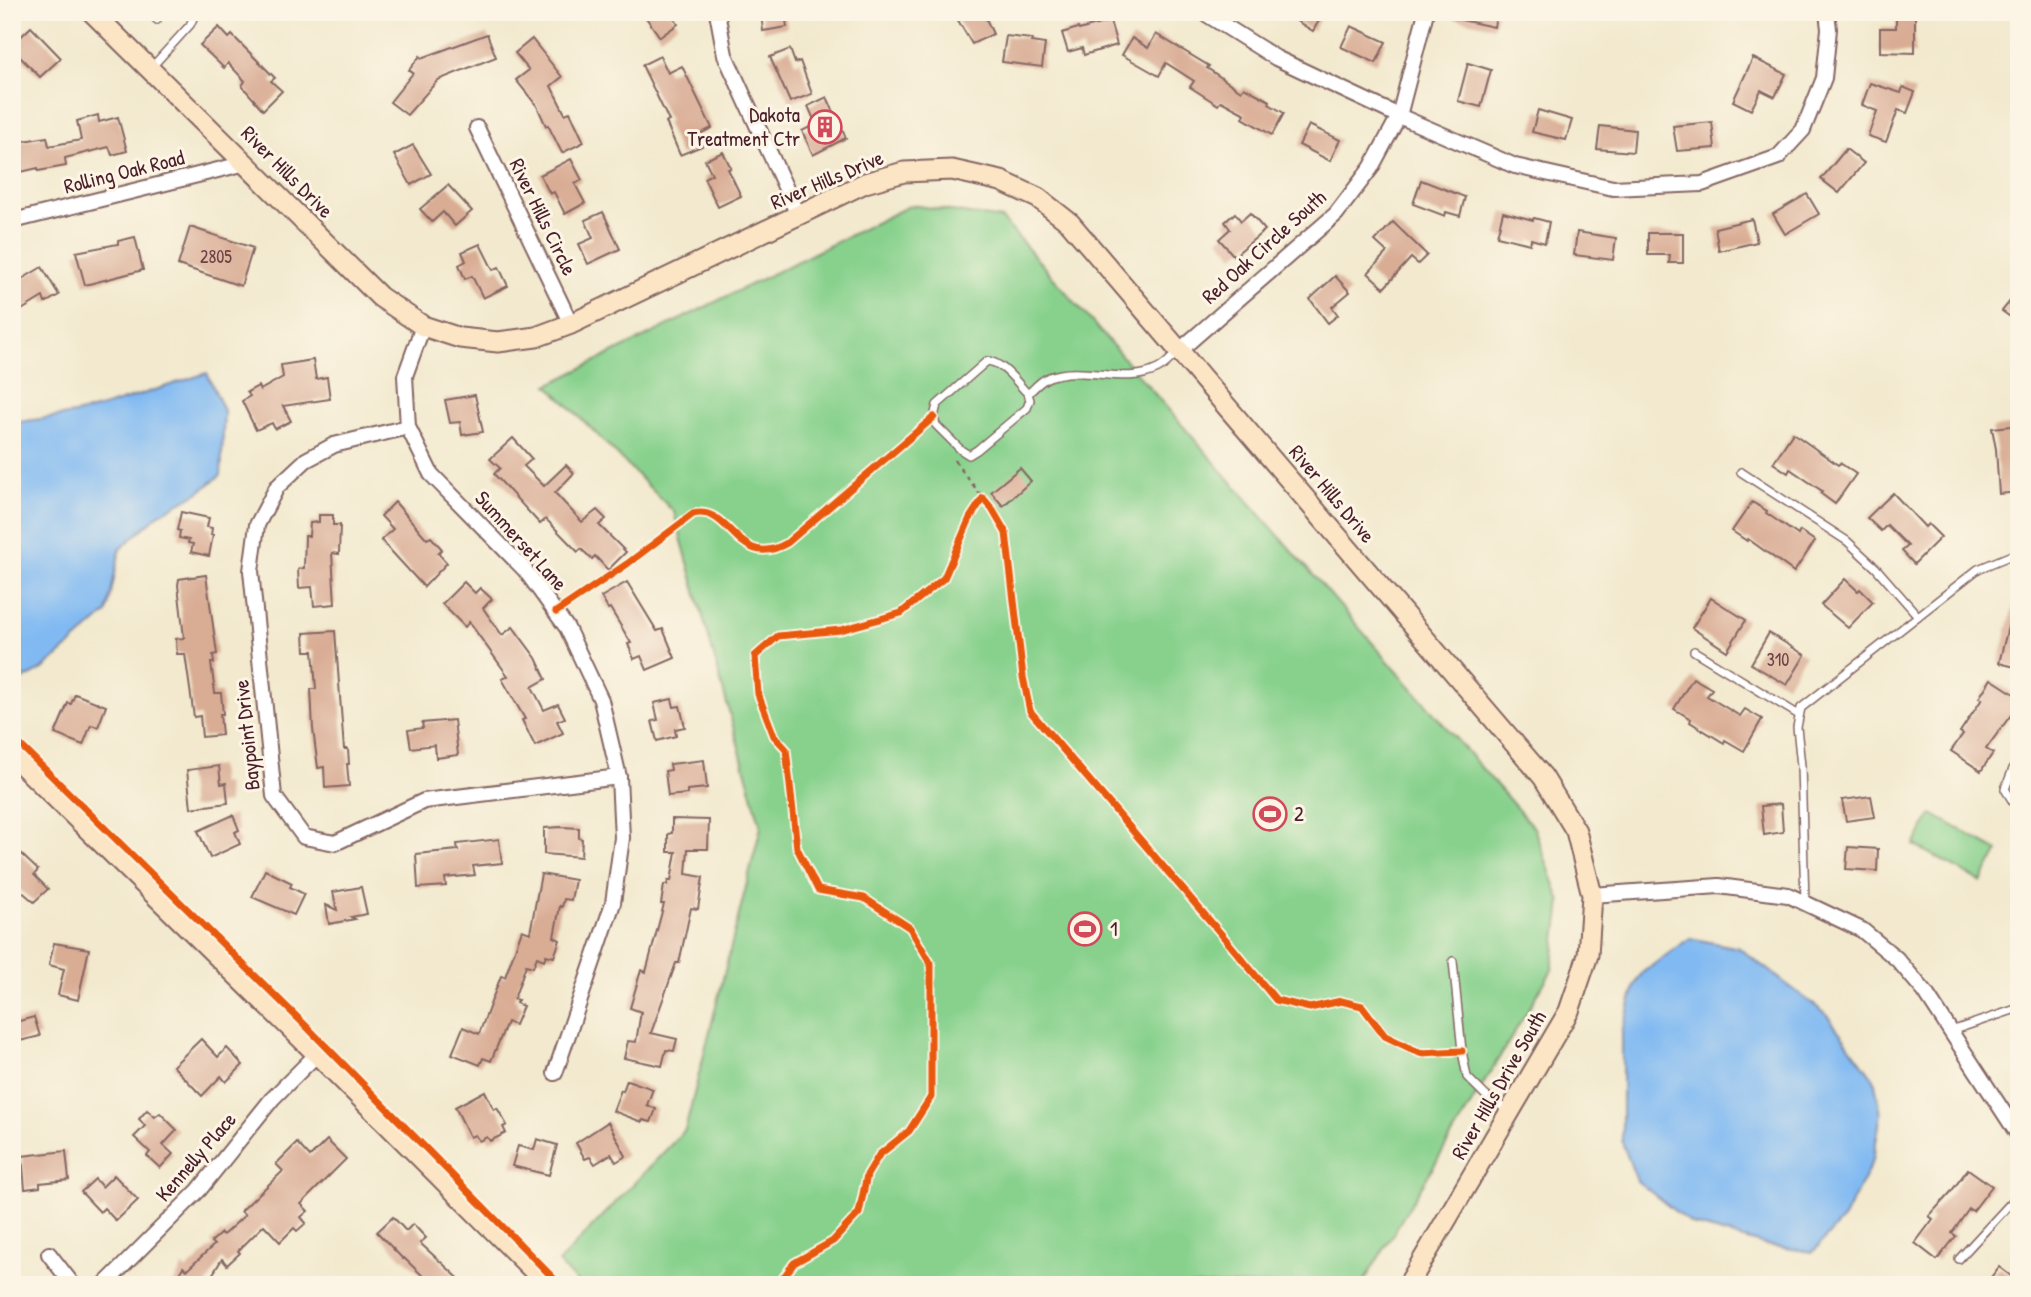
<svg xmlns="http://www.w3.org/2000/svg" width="2031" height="1297" font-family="'Patrick Hand',sans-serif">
<rect width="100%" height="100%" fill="#fcf5e5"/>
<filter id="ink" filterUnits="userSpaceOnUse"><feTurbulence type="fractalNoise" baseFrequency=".0143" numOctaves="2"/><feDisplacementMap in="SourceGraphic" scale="14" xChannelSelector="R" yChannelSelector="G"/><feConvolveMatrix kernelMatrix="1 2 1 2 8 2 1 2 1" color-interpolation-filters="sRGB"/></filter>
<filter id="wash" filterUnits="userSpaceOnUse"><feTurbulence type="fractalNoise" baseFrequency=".00686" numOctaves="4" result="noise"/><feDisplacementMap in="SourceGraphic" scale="28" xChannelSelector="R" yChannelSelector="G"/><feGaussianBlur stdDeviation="1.57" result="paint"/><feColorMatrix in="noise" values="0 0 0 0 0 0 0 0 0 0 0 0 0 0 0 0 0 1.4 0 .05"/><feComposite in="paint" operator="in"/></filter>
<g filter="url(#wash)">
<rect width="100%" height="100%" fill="#f2e9ce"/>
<g fill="#88d18d" stroke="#69785c" stroke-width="2">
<path d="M911,205L1002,219L1534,828L1561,902L1552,970L1362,1285H580L558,1263L685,1130L761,827L674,512L548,385Z"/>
<path d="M1932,814L1998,851L1981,882L1914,845Z"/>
</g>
<g fill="#81baf2" stroke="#666c8e" stroke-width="2">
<path d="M207,373L224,411L221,475L199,492L158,515L120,549L107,613L43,669L21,681H12V423L75,414L103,407Z"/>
<path d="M1690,938L1739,948L1826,1014L1874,1079L1881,1113L1873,1160L1844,1218L1813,1252L1765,1245L1691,1224L1637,1181L1622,1142V1032L1635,986L1642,973Z"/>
</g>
<g id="blocks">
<g fill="#d9ac94">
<path d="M642,12H670L678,24L660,37Z"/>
<path d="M761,12H785L787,27L763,31Z"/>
<path d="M953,12H983L993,34L972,44Z"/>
<path d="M1282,12H1324L1313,31Z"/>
<path d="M1452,12H1497L1494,27L1452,18Z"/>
<path d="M1896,12H1915V53L1880,52V28H1896Z"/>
<path d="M1110,21L1117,45L1084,55L1082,48L1068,52L1062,33L1078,28L1079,30Z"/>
<path d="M1351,26L1386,42L1376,63L1341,47Z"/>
<path d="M31,27L61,58L40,77L12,49V45Z"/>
<path d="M219,27L229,38L232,35L275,78L271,81L282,91L263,110L242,86L245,81L228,63L224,68L200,45Z"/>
<path d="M487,34L496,57L438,80L407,115L390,102L413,73L409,70L420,56L422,58Z"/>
<path d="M1156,34L1209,66L1207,68L1241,91L1244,87L1270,101L1269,104L1284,113L1272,135L1243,118L1245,114L1221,101L1218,105L1190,87L1194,81L1166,63L1159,76L1122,55L1132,38L1148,48Z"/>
<path d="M1006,36L1032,39L1031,42L1045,44L1042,67L1002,62Z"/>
<path d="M532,39L562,77L551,86L565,114L570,112L584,142L562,153L548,125L546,126L537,106L516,80L529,70L515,53Z"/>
<path d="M790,49L795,63L800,61L812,94L790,102L770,57Z"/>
<path d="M660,56L668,73L682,66L712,128L697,135L702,146L680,155L666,122L669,121L642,65Z"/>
<path d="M1753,58L1786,74L1775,97L1761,90L1751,110L1733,101Z"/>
<path d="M1468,63L1491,70L1481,107L1458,101Z"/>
<path d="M1870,83L1901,93L1903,87L1915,92L1907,113L1898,110L1886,142L1868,136L1877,111L1862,105Z"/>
<path d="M827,97L846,138L813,155L802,131L816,124L808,106Z"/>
<path d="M1538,110L1572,120L1566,140L1532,132Z"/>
<path d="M98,115L99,122L118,117L127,151L112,155L109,147L65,158L66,166L38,171V168L12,174V143L47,137L49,146L81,140L77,121Z"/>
<path d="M1712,122L1715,148L1677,151L1673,126Z"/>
<path d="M1309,125L1340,140L1330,161L1299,145Z"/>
<path d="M1600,126L1635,130L1633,152L1597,149Z"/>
<path d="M413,145L431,174L411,185L394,155Z"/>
<path d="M1846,149L1864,163L1839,193L1821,179Z"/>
<path d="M723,152L731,168L728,169L741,196L718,207L704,178L712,174L705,160Z"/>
<path d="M571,159L582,180L575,184L585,203L565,214L554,192L550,194L540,175Z"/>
<path d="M1421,180L1465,197L1460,216L1446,212L1445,216L1413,204Z"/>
<path d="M448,185L472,211L455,226L443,212L432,222L420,209Z"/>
<path d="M1807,194L1819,214L1785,234L1773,214Z"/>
<path d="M603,212L620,249L588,264L579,244L593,238L585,220Z"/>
<path d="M1503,212L1533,220L1534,218L1549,222L1545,243L1531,239L1530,244L1497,236Z"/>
<path d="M1235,213L1241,221L1250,213L1265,230L1234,256L1219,239L1230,229L1225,222Z"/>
<path d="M1752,219L1757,242L1719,251L1715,228Z"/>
<path d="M1393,222L1427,255L1418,264L1411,258L1384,288L1368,273L1387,252L1375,241Z"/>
<path d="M190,227L253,248L241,286L178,265Z"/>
<path d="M1577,232L1616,238L1613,260L1574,255Z"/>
<path d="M1648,233H1683V263H1669L1670,255H1648Z"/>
<path d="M135,237L143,270L85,285L76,252L118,244V241Z"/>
<path d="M480,244L493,270L499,267L508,286L483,298L472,276L465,279L459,265L466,261L462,252Z"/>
<path d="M42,267L59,295L45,303L43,297L20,311L12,299V285Z"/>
<path d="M1335,276L1350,292L1332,307L1338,315L1328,323L1310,299Z"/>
<path d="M2019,290V323L2002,311Z"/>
<path d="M313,360L316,379L327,377L330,399L283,406L291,421L275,429L272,423L256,430L242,401L250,396L247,392L258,386L260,390L283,377L281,365Z"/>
<path d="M475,395L483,432L462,435L460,422L450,423L445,400Z"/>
<path d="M2019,425V492L1999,494L1996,449L1992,428Z"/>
<path d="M1793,433L1838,465L1840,463L1856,474L1835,504L1820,493L1822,491L1790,469L1788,473L1773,463Z"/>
<path d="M513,438L532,459L524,466L544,486L566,465L574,473L555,493L582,522L597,510L606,519L599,525L626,552L608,570L595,556L592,559L581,549L578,552L546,519L540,524L494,474L500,468L490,459Z"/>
<path d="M1020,468L1031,481L1003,506L991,492Z"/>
<path d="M1893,493L1925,527L1928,524L1941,537L1914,564L1902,551L1908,546L1887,525L1881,531L1867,518Z"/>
<path d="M395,502L427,539L431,537L442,549L438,553L447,563L424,587L381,540L393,529L381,516Z"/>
<path d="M1752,502L1767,511L1766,513L1798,535L1800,531L1815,541L1794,572L1748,539L1747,541L1732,531Z"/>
<path d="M181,512L209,518L207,527L212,528L211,535H213L209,556L191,552L193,544L188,543L189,540L179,538L180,531L177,530Z"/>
<path d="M319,515H333V525H340L339,554L332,553L335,604L314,606L312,587L299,588L298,569L304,568L305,536H309L310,523L319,522Z"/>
<path d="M206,575L217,654L213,655L214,663H211L215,693H221L223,714H220L222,735L202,737L200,716L194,717L185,654H177L176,639L184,638L178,585L179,579Z"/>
<path d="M1845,579L1858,591L1860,589L1873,602L1848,628L1821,605Z"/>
<path d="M464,582L475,593L480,588L492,599L483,608L502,635L513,627L536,658L546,679L532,687L544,710L558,704L565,718L557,721L563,733L535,746L522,720L525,719L502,679L508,676L469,622L465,627L442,604Z"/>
<path d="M627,582L657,631L663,629L675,658L647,670L641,656L634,659L628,644L631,643L610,608L608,609L601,597Z"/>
<path d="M1711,598L1746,620L1727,651L1692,628Z"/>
<path d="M2013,607L2019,608V668L1999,663Z"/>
<path d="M335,631L344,749H348L349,764H347L349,786L325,788L324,767L318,768L313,729L311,689H316L313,651H305L304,633Z"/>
<path d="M1769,633L1805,655L1787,685L1751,664Z"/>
<path d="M1693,678L1712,689L1707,696L1740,716L1745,709L1762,719L1744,751L1725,740L1724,743L1690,722L1691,719L1674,709Z"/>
<path d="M1991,679L2019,697V704L1986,749L1993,753L1981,771L1951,751L1963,734L1960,732L1982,699L1979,698Z"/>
<path d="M75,694L106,706L98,727L91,725L83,745L55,734L68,703L71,704Z"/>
<path d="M672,699L674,707L680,706L685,727L675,729L676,736L657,741L652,721L658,720L654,703Z"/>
<path d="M454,720L458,755L436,758L435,745L411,748L408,730L423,728L422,723Z"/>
<path d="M704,760L707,788L687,790V794L668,796L665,771L671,770L670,764Z"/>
<path d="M219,766L221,784L226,783L228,803L191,808L187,770Z"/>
<path d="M1871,796L1875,817L1846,821L1842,800Z"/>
<path d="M1781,804L1783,832L1764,835L1761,806Z"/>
<path d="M233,815L239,830L235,832L240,844L210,858L198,831Z"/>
<path d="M672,819L709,820L708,849H688L686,874L703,877L698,909L691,908L679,963H676L651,1033L677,1039L674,1051L666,1050L662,1066L624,1058L628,1041L636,1042L641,1012L630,1008L641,970L646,972L664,904H661L664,885H667L668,881H671L676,852H668V834L672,833Z"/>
<path d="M562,827L579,828V838L582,839L581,857L544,854V828Z"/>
<path d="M499,839L502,863L473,866L475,875L445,878L446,886L418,888L416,854L458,850L457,844Z"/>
<path d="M1848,847L1878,849L1877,871L1846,869Z"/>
<path d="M20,853L38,870L34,875L48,889L34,902L12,883V862Z"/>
<path d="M265,870L292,883L290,887L304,894L294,915L252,897Z"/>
<path d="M541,874L575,880L571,900L564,899L562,907L560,906L554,937L560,940L554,957L546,955L544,960L537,957L533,967L526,965L514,999L518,1000L516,1003L523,1006L515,1025L507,1022L491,1061L483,1058L480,1065L452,1054L463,1027L479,1034L501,976L505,977L522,930L530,933Z"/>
<path d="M361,887L367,914L351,917L355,919L329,924L326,905L337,910L333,892Z"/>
<path d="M54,943L89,949L78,1000L58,995L64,969L49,965Z"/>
<path d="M34,1017L40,1036L12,1043V1023Z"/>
<path d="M201,1039L218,1057L227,1048L243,1065L226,1082L221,1076L202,1096L173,1066Z"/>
<path d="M627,1080L653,1089L647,1105L656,1109L651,1122L643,1120L642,1122L613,1111L621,1090L623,1091Z"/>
<path d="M485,1091L494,1110L497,1108L507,1125L503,1127L506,1133L490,1141L487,1137L479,1141L475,1135L470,1137L455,1107Z"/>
<path d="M147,1110L155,1117L160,1113L177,1130L163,1145L173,1154L160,1168L147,1156L150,1152L134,1137L145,1126L139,1119Z"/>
<path d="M608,1122L626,1156L616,1162L611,1154L595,1164L590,1157L585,1159L576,1143Z"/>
<path d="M537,1139L557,1145L549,1175L512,1166L518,1146L534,1150Z"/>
<path d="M327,1140L346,1159L301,1204L308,1211L301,1217L306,1223L297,1231L294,1228L280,1242L264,1225L238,1251L240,1253L227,1265L222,1259L206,1285H172L183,1267L187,1270L214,1245L211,1242L221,1233L223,1235L245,1215L241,1211L283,1171L276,1164L297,1143L310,1157Z"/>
<path d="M66,1151L69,1180L40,1183V1187L25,1189L22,1156Z"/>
<path d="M1968,1169L1992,1186L1973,1211L1969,1209L1952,1233L1956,1236L1937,1260L1915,1243L1933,1219L1929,1216L1950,1193Z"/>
<path d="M114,1175L138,1200L116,1221L104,1208L100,1212L81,1192L95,1179L102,1187Z"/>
<path d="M393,1217L406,1231L413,1224L426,1238L420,1243L466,1285H420L426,1279L404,1258L403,1259L377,1232Z"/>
<path d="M1999,1267L2019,1282V1285H1985Z"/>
</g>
</g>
</g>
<g filter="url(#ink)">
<use href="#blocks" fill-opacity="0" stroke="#856664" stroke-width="2"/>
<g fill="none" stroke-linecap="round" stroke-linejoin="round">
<defs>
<g id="lane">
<path d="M150,12L157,20"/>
<path d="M12,20L18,12"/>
<path d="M150,69L190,25L196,12"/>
<path d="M1028,394C1017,383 1003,362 987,361L937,405L934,417L936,425L961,450L969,455L977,450L1027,408L1030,400L1028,394C1034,388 1041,380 1049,377C1084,364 1124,386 1158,369C1166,365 1173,356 1179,351"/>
<path d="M1741,472L1847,541L1876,568L1918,616"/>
<path d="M1694,651L1799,715"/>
<path d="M2019,754L2005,789L2019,811"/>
<path d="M1805,902L1801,766L1797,727L1801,708L1978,569L2019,552"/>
<path d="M1453,961L1462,1051L1467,1077L1486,1096L1509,1111"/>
<path d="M1951,1031L2019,1008"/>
<path d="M1959,1259L2019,1194"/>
</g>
<g id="street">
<path d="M717,12L725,55L798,215"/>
<path d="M1203,12L1276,58L1399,116L1515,166L1613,188L1702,184L1778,157L1803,130L1824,78L1829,29L1827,12"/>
<path d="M477,128L571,324"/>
<path d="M12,219H21L246,163"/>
<path d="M423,326L405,376L408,427L431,474L525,570L567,628L601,700L619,777L622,838L613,903L555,1073"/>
<path d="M1180,350L1336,214L1371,168L1399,116L1426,12"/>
<path d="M408,427L334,445L306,460L277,487L257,525L251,571L274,796L304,837L335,843L424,801L619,777"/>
<path d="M1592,895L1719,886L1788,895L1862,930L1897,959L1925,992L2019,1136"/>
<path d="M49,1254L73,1285"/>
<path d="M104,1285L199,1190L272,1099L317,1054"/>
</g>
<g id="secondary">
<path d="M92,12L380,297L423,326L460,338L498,342L536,337L571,324L865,183L904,172L952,170L1001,181L1038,198L1070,223L1543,777L1576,831L1592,895L1588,955L1569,1011L1408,1285"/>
<path d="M12,755L317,1054L548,1285"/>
</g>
</defs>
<use href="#lane" stroke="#856664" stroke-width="10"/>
<use href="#street" stroke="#856664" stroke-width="18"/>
<use href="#secondary" stroke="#856664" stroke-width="23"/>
<path stroke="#856664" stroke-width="2.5" stroke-dasharray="5 5" stroke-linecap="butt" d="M954,460L983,498"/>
<use href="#lane" stroke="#fff" stroke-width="7"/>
<use href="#street" stroke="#fff" stroke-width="14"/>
<use href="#secondary" stroke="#fce5c4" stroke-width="19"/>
<defs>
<g id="cycleway">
<path d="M556,612L627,564L693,514C731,504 737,572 787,543L934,417"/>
<path d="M12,737L305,1025L560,1285"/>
<path d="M778,1285L794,1263L833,1241L859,1213L867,1175L879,1155L909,1131L931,1097V964L910,928L864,898L818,890L797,848L786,749L774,736L758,694L755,656L778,636L841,630L901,613L944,578L970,518L983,498L992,509L1006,533L1023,677L1030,711L1222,935L1276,1000L1310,1008L1341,1001L1362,1006L1385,1036L1420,1053L1462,1051"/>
</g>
</defs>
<use href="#cycleway" stroke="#fcf5e5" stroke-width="11"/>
<use href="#cycleway" stroke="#e8590c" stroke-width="7"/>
</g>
</g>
<defs>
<symbol id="building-ring" viewBox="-11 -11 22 22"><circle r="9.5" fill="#fcf5e5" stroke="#d1495b" stroke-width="1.5"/><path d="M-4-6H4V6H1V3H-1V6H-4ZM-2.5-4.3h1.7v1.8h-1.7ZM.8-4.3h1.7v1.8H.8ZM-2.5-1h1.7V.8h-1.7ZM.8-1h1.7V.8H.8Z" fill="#d1495b"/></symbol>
<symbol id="stadium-ring" viewBox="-11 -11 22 22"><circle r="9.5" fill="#fcf5e5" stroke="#d1495b" stroke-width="1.5"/><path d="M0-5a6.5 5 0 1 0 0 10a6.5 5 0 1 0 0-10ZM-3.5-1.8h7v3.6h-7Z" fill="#d1495b"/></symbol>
</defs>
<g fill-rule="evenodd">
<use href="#building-ring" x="806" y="108" width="38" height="38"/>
<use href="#stadium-ring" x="1251" y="795" width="38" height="38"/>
<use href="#stadium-ring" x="1066" y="910" width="38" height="38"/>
</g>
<g text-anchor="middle" stroke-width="6" stroke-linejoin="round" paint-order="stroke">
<g font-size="18" fill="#6e4245">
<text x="216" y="263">2805</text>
<text x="1778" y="666">310</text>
</g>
<g font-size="21" fill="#4a1f2b" stroke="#fcf5e5" text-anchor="start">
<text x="800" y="122" text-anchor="end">Dakota<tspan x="800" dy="24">Treatment Ctr</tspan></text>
<text x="1294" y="821">2</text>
<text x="1110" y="936">1</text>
</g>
<g font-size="21" fill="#4a1f2b" stroke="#fcf5e5">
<text transform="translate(124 172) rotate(-14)" y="7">Rolling Oak Road</text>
<text transform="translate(287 172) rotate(45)" y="7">River Hills Drive</text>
<text transform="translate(827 180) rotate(-23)" y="7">River Hills Drive</text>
<text transform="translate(543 217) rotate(64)" y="7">River Hills Circle</text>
<text transform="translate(1264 247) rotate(-42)" y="7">Red Oak Circle South</text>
<text transform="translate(1332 494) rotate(50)" y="7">River Hills Drive</text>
<text transform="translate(521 541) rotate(48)" y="7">Summerset Lane</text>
<text transform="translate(247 735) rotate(-96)" y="7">Baypoint Drive</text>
<text transform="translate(1499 1085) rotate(-60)" y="7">River Hills Drive South</text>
<text transform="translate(196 1157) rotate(-49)" y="7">Kennelly Place</text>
</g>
</g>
<rect width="2031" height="1297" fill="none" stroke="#fcf5e5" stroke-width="42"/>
</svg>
